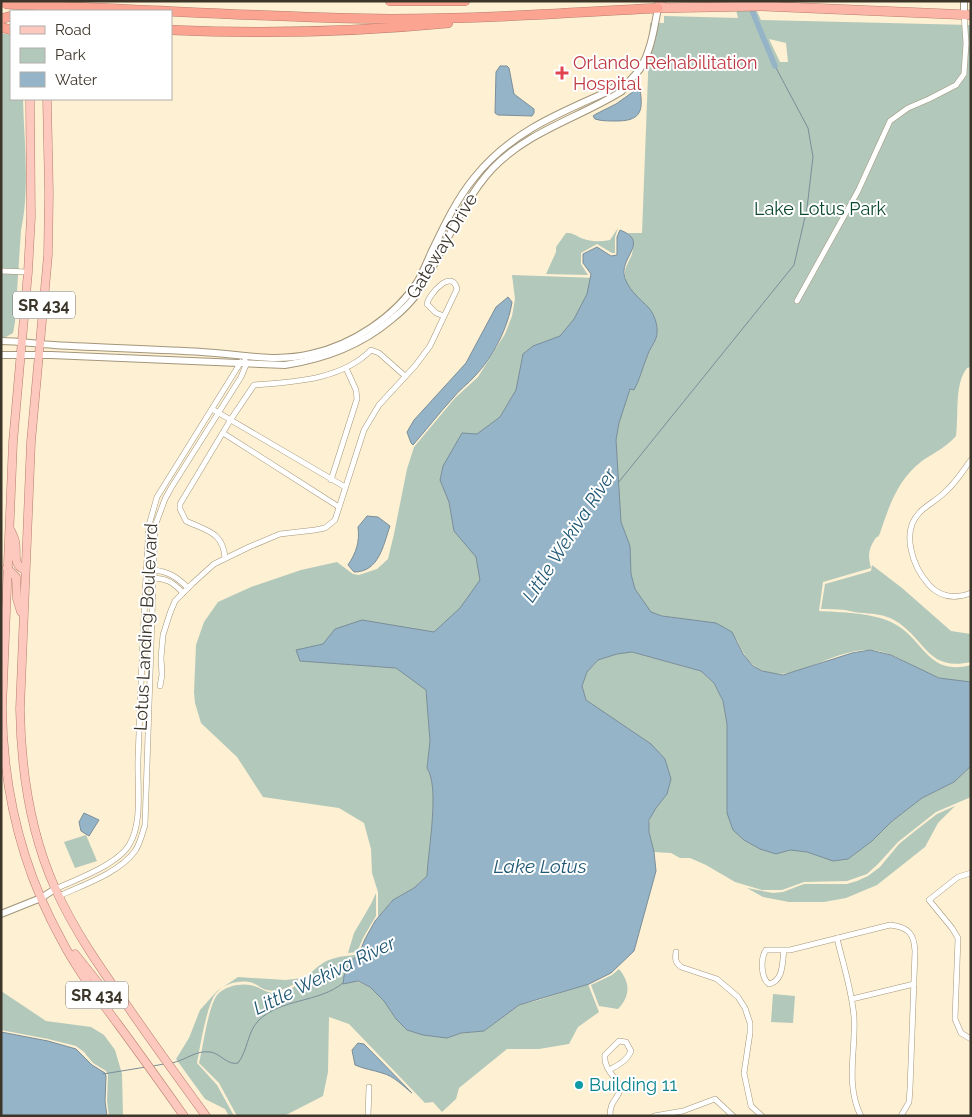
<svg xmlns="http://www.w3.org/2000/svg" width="972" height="1117" font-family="Raleway,sans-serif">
<rect width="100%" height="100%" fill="#fef0d2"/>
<g fill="#b2c8bb" fill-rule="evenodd">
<path d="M734,1H752L761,20L971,25V367L967,368C954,384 959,415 956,436C946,447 934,453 922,461C898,479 889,506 880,533C877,540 879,534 875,539C868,550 868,556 871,568L823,582L819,611C839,612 873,613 891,622C924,637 926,677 971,665V682C960,681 947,681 937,677C915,669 894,651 870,650C821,648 766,711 737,640L684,619L657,615L476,668L323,662L396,668L426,689L430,741L427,768C440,787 428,850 427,876L414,888L393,900L378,917V892L372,873L371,849L364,823L339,808L263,797L237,757L201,723L195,703L194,692L196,645L204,622L218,602L251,587L301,570L337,562L353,574L359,575L377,569L388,559L394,534L407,469L414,447L455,398L478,377L505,334L512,316L515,299L512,275L626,279C622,269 629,263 632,254C633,250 633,244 633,240L628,233H642L650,23H664V16L738,18ZM769,39L786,43L788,62H780Z"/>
<path d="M1,33L11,35V99H23C24,141 30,188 21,230L15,322L13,333L6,337H1Z"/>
<path d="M618,228L615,237V253H612L597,244L581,253V264L588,275L546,274L556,252V247L566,233C573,233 575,235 581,238C591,242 600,242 610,240Z"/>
<path d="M872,565L902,588L951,631L971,634V662C926,672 926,638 894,620C885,615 875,614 864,613C858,613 851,611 845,610C837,609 829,609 821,609L825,584L871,571Z"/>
<path d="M632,652L701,671L714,683L723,701L727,724L776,854L790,850L807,852L833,861L848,859L872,841L891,822L922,798L954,782L971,766V797L936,812L898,842L878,864L867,874L847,881L804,882L782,890H762L735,882L706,865L690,858H680L671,853L654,852C645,821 647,818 667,794L605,714L586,700L582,686L587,672L598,660L617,654Z"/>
<path d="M955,806L938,823L925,847L877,885L846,898L824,902H789L763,897L747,888L773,893L783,892L804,884H847L857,881L868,876L880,867L899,844L915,831L937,814Z"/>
<path d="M86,835L97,861L75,868L64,842Z"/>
<path d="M376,893V916L363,938L357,952L348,953L354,933L371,904Z"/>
<path d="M359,954L350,962L344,976L370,987L384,1001L396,1019L447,1038L461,1033L484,1031L519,1005L539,1000L588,984L599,1012L578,1027L569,1044L539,1049H507L459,1088L456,1099L442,1112L433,1102L425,1103L349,1024L329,1017L328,1072L323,1096L284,1116H237L219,1083L199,1063C203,1048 208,1005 218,994C225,986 241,983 250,985C264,988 270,998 286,991C302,985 315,965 329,960C338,956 350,956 359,954Z"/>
<path d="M619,969C630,982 631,996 618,1009L599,1006L591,985L612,975Z"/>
<path d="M238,977L286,980L302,978C292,986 282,993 267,990C262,989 258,985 253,983C242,979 225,983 217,992C207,1002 200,1047 197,1063L217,1085L234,1116H229L225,1109L205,1099L176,1059L189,1038L200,1010L217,991Z"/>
<path d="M1,991L46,1021L91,1027L104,1035L115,1050L122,1074L123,1116H109L107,1101L108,1075L106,1071L93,1063L84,1052L76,1046L48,1039L1,1030Z"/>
<path d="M773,994L795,996L793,1023L771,1022Z"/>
</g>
<g fill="#95b4c8" stroke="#7a8e99">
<path d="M500,66H507L509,68L514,94L534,109V113L532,116L498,115L495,113L496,72Z"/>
<path d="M637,89L640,90C644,113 639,121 616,121C609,121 601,121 595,119L593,116L596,114L616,104Z"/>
<path d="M620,230C649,241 622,256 624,274C626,288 640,299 649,308C654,314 658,325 657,333C657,340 650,348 648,354C643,366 640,379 634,390L630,389L619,423L616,440L621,522L630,546L631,574L635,589L651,612L662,616L716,623L732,632L743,654L753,666L762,671L783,675L852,653L870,650L891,655L939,678L971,682V766L954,782L922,798L891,822L872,841L848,859L833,861L807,852L790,850L776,854L760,849L744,840L733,830L727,813V724L723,701L714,683L701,671L632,652L617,654L598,660L587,672L582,686L586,700L651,744L665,759L671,779L667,794L656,808L649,820V832L654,852L656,871L634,951L611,973L589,984L519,1005L484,1031L461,1033L447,1038L423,1035L407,1030L396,1019L384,1001L370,987L358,981L343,984L344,976L350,962L359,954L365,939L375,921L393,900L414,888L427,876C428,851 440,787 427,768L430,741L426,690L396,668L300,661L296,650L323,644L335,629L362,620L434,632L460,608L480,580L476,557L454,531L449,502L440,480L443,466L462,433L477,434L500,417L516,390L523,354L533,346L560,336L574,319L587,294L591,274L583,263V254L597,247L611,256L617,255V237Z"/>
<path d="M508,297L512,302C508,328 493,357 475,376C468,384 459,390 453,398C439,413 427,429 413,445L411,443L407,432L414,420L466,363L496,307Z"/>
<path d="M367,516L378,517L390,526C383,546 379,572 354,572L348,565C356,553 360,542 358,527Z"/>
<path d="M84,813L99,820L89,836L81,831L79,822Z"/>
<path d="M1,1032L48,1041L76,1049L92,1065L105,1073L106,1076L105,1101L107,1116H1Z"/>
<path d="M358,1043L364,1044L412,1093C403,1086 394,1076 382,1073C373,1070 364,1069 355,1065L352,1050Z"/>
</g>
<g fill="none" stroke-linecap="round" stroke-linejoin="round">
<g stroke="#7a8e99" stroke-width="1">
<path d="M618,483L794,265L807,208L813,157L808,128L775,66"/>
<path d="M172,1063C186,1060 196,1050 210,1052C220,1053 228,1066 238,1063C248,1050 247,1033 258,1021C281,998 319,1003 343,983"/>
<path d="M153,1066L164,1064"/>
<path d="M103,1074L146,1067"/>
</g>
<path stroke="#95b4c8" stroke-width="5.5" d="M751,1L753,13L775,66"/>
<defs>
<g id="minor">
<path d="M1,271L28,272"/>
<path d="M797,301L858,191L890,121L908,108L929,99L956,85L964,74L966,43L964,14"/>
<path d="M212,409L345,487"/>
<path d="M223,433L339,507"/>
<path d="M971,460C962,472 955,484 944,493C937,500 927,505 920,512C900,532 913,567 929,585C941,598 955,599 971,593"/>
<path d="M331,480L357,399L356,390L346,368"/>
<path d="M225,558C223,532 207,531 186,521L180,509V504L231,419L254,385C293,382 342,380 371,350L379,353L405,376"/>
<path d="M152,570C168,571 177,577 188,588"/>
<path d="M151,578C166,578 173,582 183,593"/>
<path d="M160,686L162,675L161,658L163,635L170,613L175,601L193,583L214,564L249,547L280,534L315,530L325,528L335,520L364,430L379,405L415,366L430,346L457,289C452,268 429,294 427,304L436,313L444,316"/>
<path d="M971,873L958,877L929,900L952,928L958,938L955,1019L961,1033L971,1039"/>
<path d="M55,889C76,880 118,864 129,845C143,823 137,785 138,759C141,681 144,603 149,525L157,497L241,362"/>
<path d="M59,896C83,885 119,873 135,851C140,844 142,834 145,825L155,526L165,499L171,488L241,377L246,365L245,360"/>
<path d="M837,938C843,964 852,991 854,1017C856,1050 845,1085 861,1116"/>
<path d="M784,950C782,962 784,981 769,984C761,978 760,959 766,950H790L890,925C908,927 914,933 915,951L910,1089L909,1102L901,1116"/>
<path d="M676,952C675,959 675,962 681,967L717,979L738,997L745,1008L750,1023V1033L744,1073L751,1106L762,1116"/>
<path d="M852,999L914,984"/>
<path d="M609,1070C618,1065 627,1061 631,1051L626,1042L619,1041L605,1055C603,1068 615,1077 621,1087C618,1101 610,1099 610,1116"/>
<path d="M368,1116L369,1087"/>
<path d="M654,1116L683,1111L715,1099L733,1116"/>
</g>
<g id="tertiary">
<path d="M964,14V1"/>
<path d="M1,341C19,341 36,344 54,345C103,348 153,349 202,352C239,354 274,363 311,354C352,345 395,317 418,281C423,272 427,262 431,253C443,228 456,200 474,178C511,132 557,114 609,91L618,84H626"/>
<path d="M1,355H51L285,365C325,359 360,346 391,320C401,312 411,303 418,292C444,252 459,205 492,169C528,131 579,118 622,91C627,82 634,77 640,69C651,51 654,29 658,8"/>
<path d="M1,914L41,898L55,889"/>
</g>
<g id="primary">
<path d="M47,11L48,1"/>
<path d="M30,99L31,217L28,272L13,442L2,708C3,791 22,869 62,941C77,970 98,997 117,1023C140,1054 162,1085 184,1116"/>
<path d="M47,99L49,193L48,255L31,442L20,709C21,770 30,832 55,888C74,930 99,966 126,1004C152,1042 179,1079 206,1116"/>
<path d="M10,529C12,533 14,537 15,541C18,552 11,564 25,570"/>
<path d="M7,568L16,577L17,599L21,612"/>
<path d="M75,954L107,994L112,997L120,996"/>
</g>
<path id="trunk" d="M661,1L658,8L762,6L971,15"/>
<g id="motorway">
<path d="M390,1H465"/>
<path d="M72,7C178,11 284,18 390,19C479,19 569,13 658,8"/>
<path d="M18,11L30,1"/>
<path d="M1,19L11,16"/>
<path d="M1,27L11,30"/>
<path d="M171,30C264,34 356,32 448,23"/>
</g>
</defs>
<use href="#minor" stroke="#a3967a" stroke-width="6"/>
<use href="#tertiary" stroke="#a3967a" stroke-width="8"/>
<use href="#primary" stroke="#b87d6e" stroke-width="9"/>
<use href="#trunk" stroke="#b87d6e" stroke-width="10"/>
<use href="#motorway" stroke="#b87d6e" stroke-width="10"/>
<use href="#minor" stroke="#fff" stroke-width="5"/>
<use href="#tertiary" stroke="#fff" stroke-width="6"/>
<use href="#primary" stroke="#fdc8be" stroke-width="8"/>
<use href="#trunk" stroke="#fcb6a8" stroke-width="9"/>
<use href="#motorway" stroke="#fba492" stroke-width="9"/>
<defs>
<path id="motorway-bridge" d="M5,4L72,7"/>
</defs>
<use href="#motorway-bridge" stroke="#b87d6e" stroke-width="10" stroke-linecap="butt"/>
<use href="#motorway-bridge" stroke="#fba492" stroke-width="9"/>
</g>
<path fill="#e0444e" stroke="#fff" stroke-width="2" d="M559.5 65.5h5v5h5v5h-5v5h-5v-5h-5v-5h5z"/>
<circle fill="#0f9aa8" stroke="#fff" stroke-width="2" cx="579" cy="1085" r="5"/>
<g text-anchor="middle" stroke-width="4" stroke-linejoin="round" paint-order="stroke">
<g fill="#fff" stroke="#76726a" stroke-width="1">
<rect x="13" y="291.5" width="62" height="27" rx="4"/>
<rect x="66" y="981.5" width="62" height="27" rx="4"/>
</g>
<g font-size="16" font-weight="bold" fill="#3b352a">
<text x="44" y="311">SR 434</text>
<text x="97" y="1001">SR 434</text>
</g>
<g font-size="18" fill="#be3a42" stroke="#fff" text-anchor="start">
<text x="573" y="69">Orlando Rehabilitation<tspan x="573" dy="21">Hospital</tspan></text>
</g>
<g font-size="18" fill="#0b482f" stroke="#fff">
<text x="820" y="215">Lake Lotus Park</text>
</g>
<g font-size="18" fill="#3b352a" stroke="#fff">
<text transform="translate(442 246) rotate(-59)" y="6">Gateway Drive</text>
<text transform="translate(146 627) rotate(-87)" y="6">Lotus Landing Boulevard</text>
</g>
<g font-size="18" fill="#0d838f" stroke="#fff" text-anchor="start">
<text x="589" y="1091">Building 11</text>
</g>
<g font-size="19" font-style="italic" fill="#215875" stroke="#fff">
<text transform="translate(569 535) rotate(-57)" y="7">Little Wekiva River</text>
<text x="540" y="873">Lake Lotus</text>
<text transform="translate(324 975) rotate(-26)" y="7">Little Wekiva River</text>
</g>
</g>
<rect width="972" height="1117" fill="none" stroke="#3b352a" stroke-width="5"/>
<rect x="10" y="10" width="162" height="90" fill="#ffffff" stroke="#b1aeaa"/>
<rect x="20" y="26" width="25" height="8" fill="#fdc8be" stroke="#b1aeaa"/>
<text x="55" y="35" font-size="15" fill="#3b352a">Road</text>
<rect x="20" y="48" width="25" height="15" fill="#b2c8bb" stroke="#b1aeaa"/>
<text x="55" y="60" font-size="15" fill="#3b352a">Park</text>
<rect x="20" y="72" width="25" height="15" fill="#95b4c8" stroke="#b1aeaa"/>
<text x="55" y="85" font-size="15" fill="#3b352a">Water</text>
</svg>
